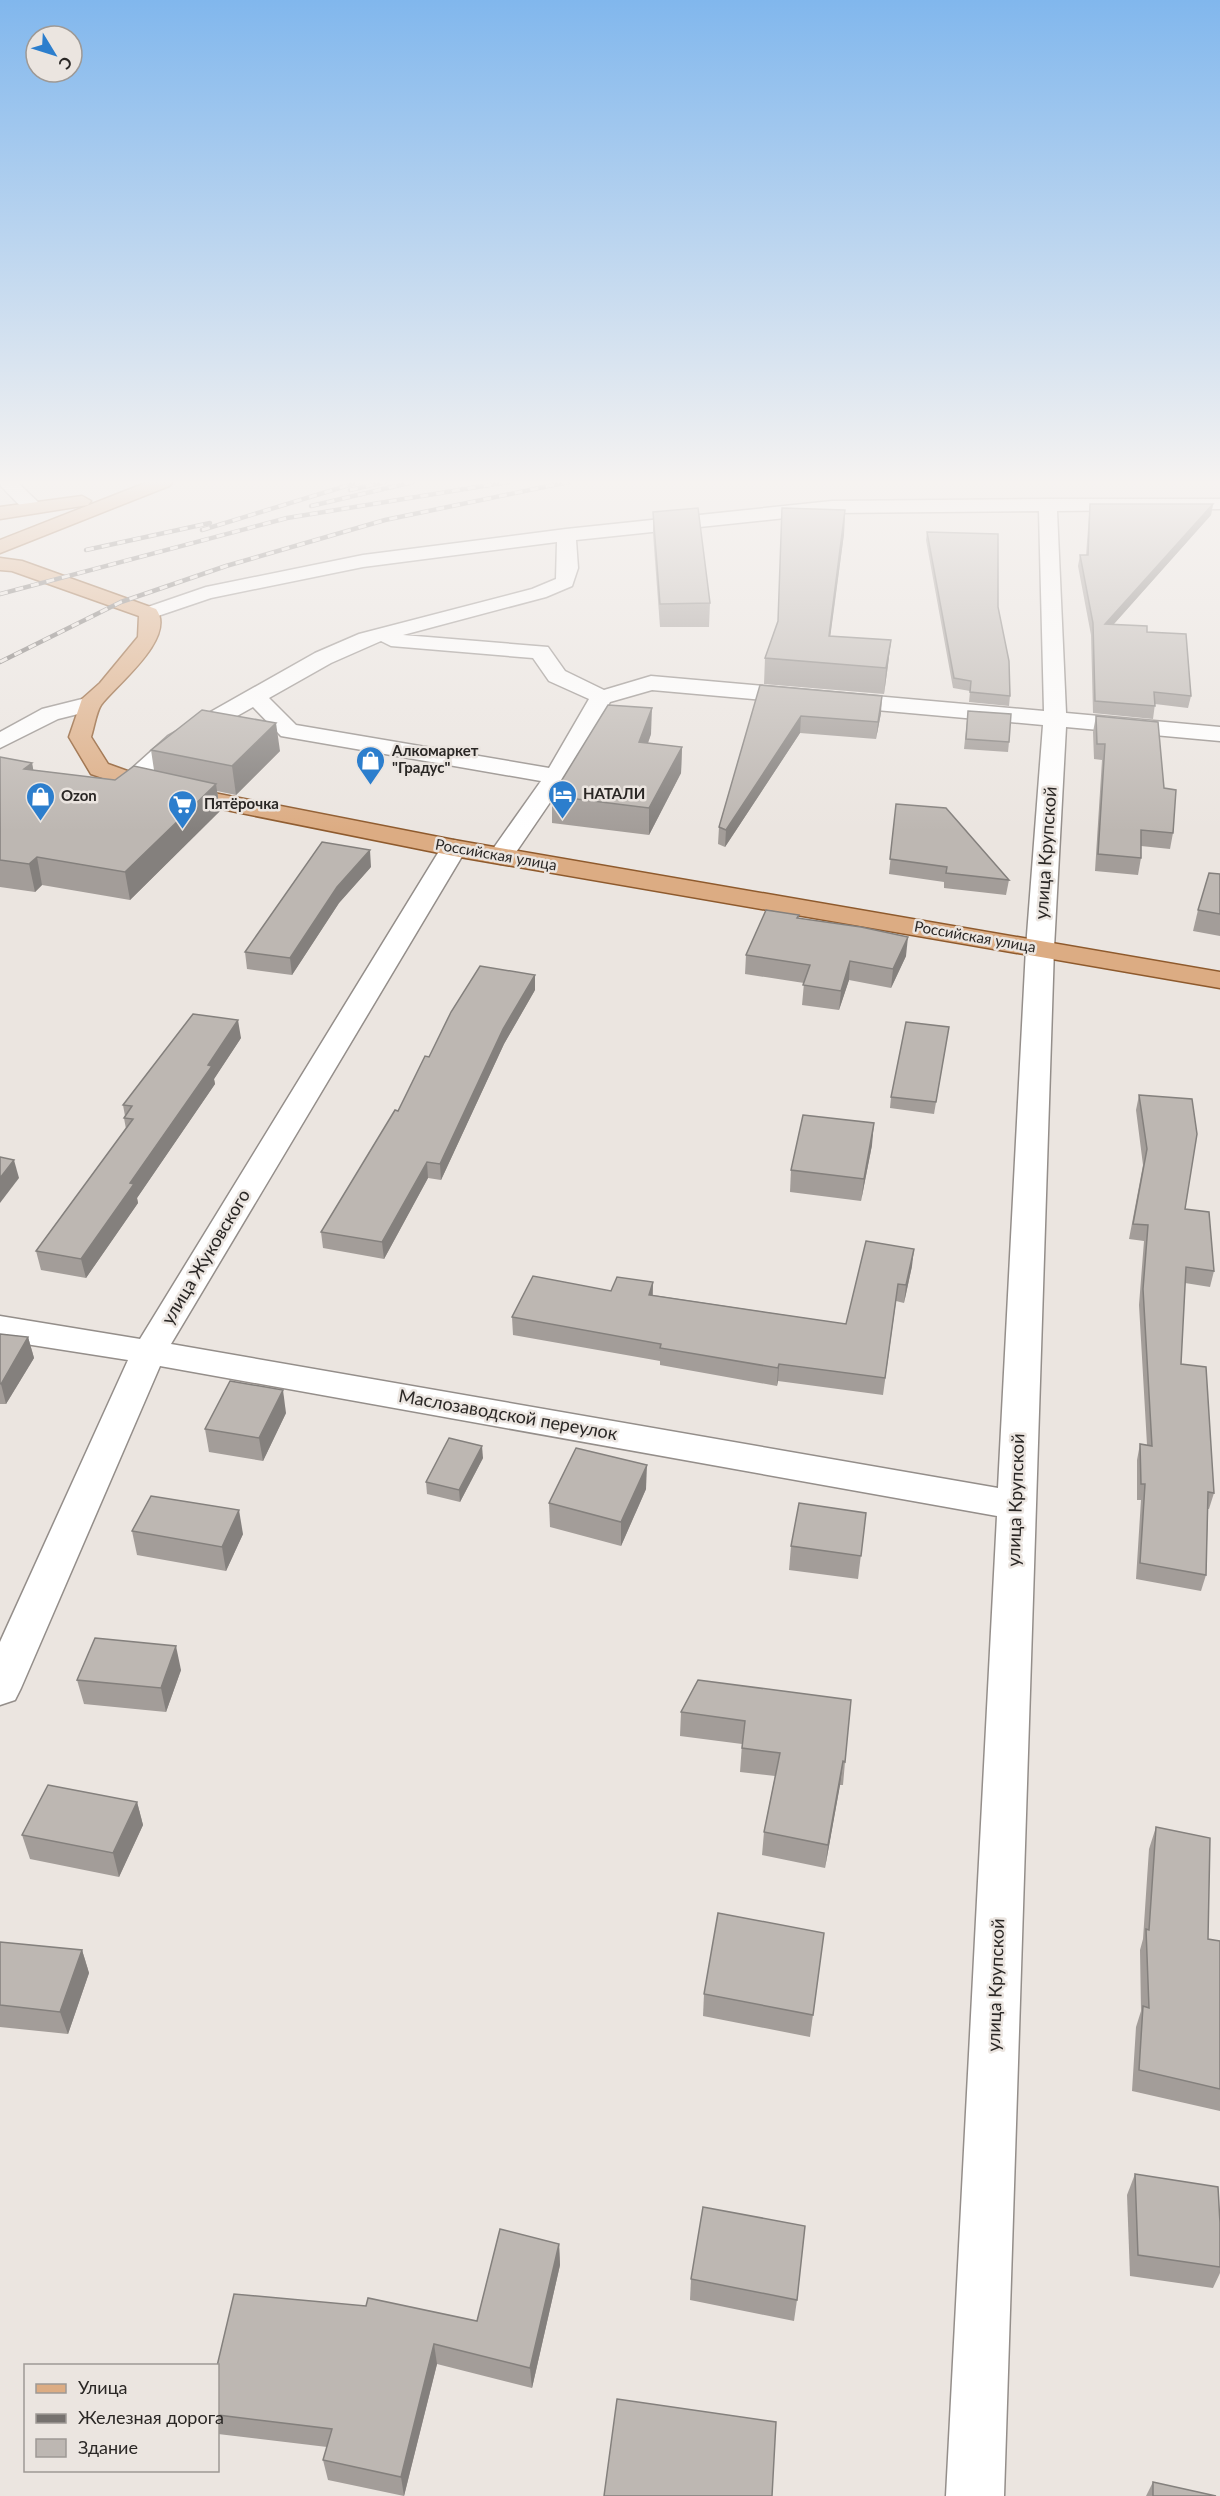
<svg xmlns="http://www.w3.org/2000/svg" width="1220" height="2496" font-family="Lato,sans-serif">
<rect width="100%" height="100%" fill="#ebe5e0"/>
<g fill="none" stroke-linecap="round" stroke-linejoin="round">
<defs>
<g id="minor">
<path d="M0,482H17L40,504L42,508L40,512H26L1,486Z"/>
<path d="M1048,499H1220V509L1057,511L1066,713L1220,727V741L1066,727L1054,948L1004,2496H946L997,1516L160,1366L21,1688L15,1700L0,1705V1642L128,1360L0,1340V1316L140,1339L441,848L445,843L454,840L463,843L467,848L171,1344L998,1488L1026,948L1043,725L652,690L610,702L568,776L510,861L501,864L492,861L488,856L541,781L281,736L253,707L184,746L139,785H123L119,780L168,736L315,653L359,634L532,589L556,579L557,542L363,567L211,598L149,619L142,617L139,613L142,609L206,587L363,555L566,529L832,501ZM1039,511L1044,711L651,676L604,690L565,671L548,647L403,635L546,597L572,586L578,568L576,540L832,513ZM381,641L391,646L533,658L549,681L589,699L549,768L296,725L269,698L331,663Z"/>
<path d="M90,697L98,699L101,704L98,709L58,719L0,748V732L42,709Z"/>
</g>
<g id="major">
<path d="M148,482H172L169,486L0,553V540Z"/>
<path d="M82,496L91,501L88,505L0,519V507Z"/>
<path d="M0,558L22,561L156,609C177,638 117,684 101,705C96,713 94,728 91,737L108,764L158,782L454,840L1220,972V988L454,856L152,795L91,774L69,737L82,699L100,683L138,637L139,616L12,571L0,570Z"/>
</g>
</defs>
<use href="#minor" stroke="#948e8a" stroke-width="3"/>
<use href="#major" stroke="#8e5a2d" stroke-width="3"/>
<use href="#minor" fill="#fff" fill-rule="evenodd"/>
<use href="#major" fill="#dcac83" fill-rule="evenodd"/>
<defs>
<g id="rail">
<path d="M350,490L385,482"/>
<path d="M311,506L413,482"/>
<path d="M202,530L359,482"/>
<path d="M86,550L210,523"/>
<path d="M0,594L287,518L508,482"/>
<path d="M0,662L121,602L226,566L385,520L568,482"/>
</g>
</defs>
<use href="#rail" stroke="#76726f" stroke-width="4.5"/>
<use href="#rail" stroke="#ebe5e0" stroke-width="3" stroke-dasharray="8" stroke-linecap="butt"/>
</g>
<g fill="#a39d99">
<path d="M1090,504H1213L1211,515L1114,624L1147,632L1191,696L1188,708L1155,704L1153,719L1093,713L1091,635L1078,566L1080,555H1086L1089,515Z"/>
<path d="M845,510L844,534L830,636L891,640L888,665L884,694L764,684L765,658Z"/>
<path d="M653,512L710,603L709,627H660L653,534Z"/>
<path d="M927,532L998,607L1010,696L1009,706L969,702L970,691L953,688L926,540Z"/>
<path d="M760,685L881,713L876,739L800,733L725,847L718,844L719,827Z"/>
<path d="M968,711L1009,742L1008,752L964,749Z"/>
<path d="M1096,716L1164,788L1173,833L1170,849L1141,846V858L1138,875L1095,871L1102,760L1094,759L1093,732Z"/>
<path d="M651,734L648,743L682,747L681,773L649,835L552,823V796Z"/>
<path d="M151,750L280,751L236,795L217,791L220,811L130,900L42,885L35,892L0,887V757L32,763L33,770L115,780L154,770Z"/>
<path d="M896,804L1009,880L1006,895L944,888V882L889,874Z"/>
<path d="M371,867L339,903L292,975L247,969L245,952Z"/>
<path d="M1220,874V936L1193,931L1198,910Z"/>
<path d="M799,915L798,919L906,956L891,988L849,980L839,1010L802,1005L804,983L745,974L746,955Z"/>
<path d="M535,990L504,1044L441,1180L428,1178L384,1259L323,1248L321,1232L398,1111L429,1057Z"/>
<path d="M949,1027L934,1114L890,1108L891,1097Z"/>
<path d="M241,1038L214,1079L215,1084L137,1198L138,1203L86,1278L41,1270L36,1251L126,1129L124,1118L125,1116L123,1105Z"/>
<path d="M1139,1095L1185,1209L1214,1271L1210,1287L1185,1283L1181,1364L1214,1493L1209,1509H1208L1206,1575L1201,1591L1136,1579L1141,1500H1137V1460L1140,1444L1147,1445L1139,1305L1144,1241L1129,1239L1143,1165L1136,1110Z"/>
<path d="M872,1145L861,1201L790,1192L791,1170Z"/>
<path d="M912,1266L904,1303L896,1301L883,1395L778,1381L777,1386L660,1365V1361L513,1335L512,1317L611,1291L653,1282V1295L846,1324Z"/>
<path d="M0,1334L28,1337L34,1358L6,1404H0Z"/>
<path d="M286,1413L263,1461L209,1452L205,1429Z"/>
<path d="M483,1458L460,1502L427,1494L426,1482Z"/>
<path d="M646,1489L621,1546L550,1527L549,1503Z"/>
<path d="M866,1513L858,1579L789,1570L791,1546Z"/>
<path d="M132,1531L243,1534L226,1571L137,1555Z"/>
<path d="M181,1670L166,1712L84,1704L77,1680Z"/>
<path d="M698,1680L845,1762L843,1785H840L825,1868L762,1855L764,1832L775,1776L740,1772L742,1744L680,1736L681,1712Z"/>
<path d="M137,1802L143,1825L119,1877L30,1859L22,1835Z"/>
<path d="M1156,1827L1208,1939L1220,1941V2111L1132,2091L1136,2027L1141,2011L1140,1950L1143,1939L1149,1849Z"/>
<path d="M824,1933L810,2037L703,2016L704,1994Z"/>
<path d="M0,1942L82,1950L89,1973L68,2034L0,2027Z"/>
<path d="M1135,2174L1220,2223V2273L1213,2288L1130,2276L1127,2195Z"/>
<path d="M559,2244L560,2265L532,2388L437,2364L404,2496L328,2480L323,2460L327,2447L218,2434L217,2366L477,2321Z"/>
<path d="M691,2279L797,2300L794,2321L690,2300Z"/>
<path d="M1153,2482L1216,2496H1146Z"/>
</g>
<g fill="#84807d">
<path d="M1213,504L1211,515L1104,635L1105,624Z"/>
<path d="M845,510L844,534L827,661L829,636Z"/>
<path d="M891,640L888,665L884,694L886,668Z"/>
<path d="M882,696L881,713L876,739L878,722Z"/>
<path d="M652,708L651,734L639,768V742Z"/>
<path d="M801,716L800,733L725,847L726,830Z"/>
<path d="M276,723L280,751L236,795L232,766Z"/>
<path d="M682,747L681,773L649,835V808Z"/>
<path d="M32,763L37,790L24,769Z"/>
<path d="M216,784L220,811L130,900L125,872Z"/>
<path d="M370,850L371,867L339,903L292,975L290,958L337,887Z"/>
<path d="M37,857L42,885L35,892L29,864Z"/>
<path d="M908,937L906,956L891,988L893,969Z"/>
<path d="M850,961L849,980L839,1010L841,991Z"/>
<path d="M535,975V990L504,1044L441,1180L440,1164L503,1029Z"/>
<path d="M238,1020L241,1038L214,1079L215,1084L137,1198L138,1203L86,1278L81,1259L130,1183Z"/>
<path d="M874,1123L872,1145L861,1201L864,1179Z"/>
<path d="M14,1160L19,1178L0,1203V1178Z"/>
<path d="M427,1162L428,1178L384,1259L382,1242Z"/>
<path d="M914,1249L912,1266L904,1303L906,1285Z"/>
<path d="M653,1282L652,1300L649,1295Z"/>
<path d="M28,1337L34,1358L6,1404L1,1384Z"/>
<path d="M779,1364L778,1381L777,1386L778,1368Z"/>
<path d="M283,1390L286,1413L263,1461L259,1438Z"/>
<path d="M482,1446L483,1458L460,1502L459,1490Z"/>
<path d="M647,1465L646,1489L621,1546V1522Z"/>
<path d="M239,1510L243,1534L226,1571L222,1547Z"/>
<path d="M176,1646L181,1670L166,1712L161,1688Z"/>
<path d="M843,1761L840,1785L825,1868L828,1845Z"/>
<path d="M137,1802L143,1825L119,1877L113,1853Z"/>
<path d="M82,1950L89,1973L68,2034L60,2012Z"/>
<path d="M559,2244L560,2265L532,2388L530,2368Z"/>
<path d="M434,2344L437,2364L404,2496L401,2477Z"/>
</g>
<g fill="#bdb7b2" stroke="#84807d" stroke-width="1.5">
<path d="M1090,504H1213L1105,624L1147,626V632L1186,634L1191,696L1154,692L1155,706L1095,701L1093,623L1080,555H1088Z"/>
<path d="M698,508L710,603L660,604L653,512Z"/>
<path d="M782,508L845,510L829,636L891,640L886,668L765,658L778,621Z"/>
<path d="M927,532L998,534V607L1009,661L1010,696L970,692L971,681L954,678Z"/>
<path d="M760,685L882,696L878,722L801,716L726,830L719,827Z"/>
<path d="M608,705L652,708L639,742L682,747L649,808L552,796Z"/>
<path d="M202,710L276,723L232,766L151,750Z"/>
<path d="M968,711L1011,714L1009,742L966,739Z"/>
<path d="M1096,716L1158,722L1164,788L1176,790L1173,833L1141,830V858L1098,854L1105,744H1097Z"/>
<path d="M0,757L32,763L24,769L115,780L134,766L216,784L125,872L37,857L29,864L0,860Z"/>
<path d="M896,804L946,808L1009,880L946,873L947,867L890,859Z"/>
<path d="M322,842L370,850L337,887L290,958L245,952Z"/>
<path d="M1209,873L1220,874V914L1198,910Z"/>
<path d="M766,910L799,915L797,918L861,927L908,937L893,969L850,961L841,991L803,985L810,965L746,955Z"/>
<path d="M480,966L535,975L503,1029L440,1164L427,1162L382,1242L321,1232L395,1110L398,1111L425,1056L429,1057L451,1012Z"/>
<path d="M193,1014L238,1020L208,1065L212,1066L130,1183L134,1184L81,1259L36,1251L133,1119L124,1118L132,1106L123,1105Z"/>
<path d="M906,1022L949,1027L936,1102L891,1097Z"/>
<path d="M1139,1095L1192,1099L1197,1134L1185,1209L1209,1212L1214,1271L1186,1267L1181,1364L1206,1367L1214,1493L1208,1492L1206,1575L1140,1563L1145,1484H1141L1140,1444L1152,1446L1143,1289L1148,1225L1133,1224L1147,1149Z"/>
<path d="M803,1115L874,1123L864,1179L791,1170Z"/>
<path d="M0,1157L14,1160L0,1178Z"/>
<path d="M866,1241L914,1249L906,1285L898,1284L885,1378L779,1364L778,1368L660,1348L661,1344L512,1317L533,1276L611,1291L617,1277L653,1282L649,1295L846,1324Z"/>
<path d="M0,1334L28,1337L1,1384L0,1383Z"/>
<path d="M230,1381L283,1390L259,1438L205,1429Z"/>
<path d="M449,1438L482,1446L459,1490L426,1482Z"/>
<path d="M576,1448L647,1465L621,1522L549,1503Z"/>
<path d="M151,1496L239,1510L222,1547L132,1531Z"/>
<path d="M799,1503L866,1513L861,1556L791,1546Z"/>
<path d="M95,1638L176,1646L161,1688L77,1680Z"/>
<path d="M698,1680L851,1700L845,1762L843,1761L828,1845L764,1832L780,1753L742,1748L745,1721L681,1712Z"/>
<path d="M48,1785L137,1802L113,1853L22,1835Z"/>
<path d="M1156,1827L1210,1838L1208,1939L1220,1941V2089L1139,2070L1143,2006L1149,2008L1146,1929L1149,1930Z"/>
<path d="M718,1913L824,1933L813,2015L704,1994Z"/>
<path d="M0,1942L82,1950L60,2012L0,2005Z"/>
<path d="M1135,2174L1218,2187L1220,2223V2267L1138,2255Z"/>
<path d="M703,2207L805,2226L797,2300L691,2279Z"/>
<path d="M500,2229L559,2244L530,2368L434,2344L401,2477L323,2460L332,2429L218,2415L217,2366L234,2294L366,2306L368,2298L477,2321Z"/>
<path d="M617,2399L776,2422L772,2496H604Z"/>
<path d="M1153,2482L1216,2496H1153Z"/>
</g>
<linearGradient id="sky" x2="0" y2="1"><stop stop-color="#81b7ed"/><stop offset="0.58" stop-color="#f6f3f1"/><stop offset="1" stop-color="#f6f3f1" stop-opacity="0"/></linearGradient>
<rect width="1220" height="831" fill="url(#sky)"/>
<defs>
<symbol id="shop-pin" viewBox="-11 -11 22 30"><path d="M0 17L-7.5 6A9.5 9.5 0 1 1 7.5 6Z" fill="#2c7ecd" stroke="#ebe5e0"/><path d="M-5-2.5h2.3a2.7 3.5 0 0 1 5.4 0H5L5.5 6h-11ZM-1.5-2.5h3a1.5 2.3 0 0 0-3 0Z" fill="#fff"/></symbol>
<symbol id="hotel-pin" viewBox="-11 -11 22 30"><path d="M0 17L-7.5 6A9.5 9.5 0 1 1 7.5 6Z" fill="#2c7ecd" stroke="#ebe5e0"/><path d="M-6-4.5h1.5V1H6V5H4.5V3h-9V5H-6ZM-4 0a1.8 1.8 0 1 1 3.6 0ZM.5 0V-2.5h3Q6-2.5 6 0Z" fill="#fff"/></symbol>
<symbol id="supermarket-pin" viewBox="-11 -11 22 30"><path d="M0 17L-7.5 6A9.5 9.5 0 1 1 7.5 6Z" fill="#2c7ecd" stroke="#ebe5e0"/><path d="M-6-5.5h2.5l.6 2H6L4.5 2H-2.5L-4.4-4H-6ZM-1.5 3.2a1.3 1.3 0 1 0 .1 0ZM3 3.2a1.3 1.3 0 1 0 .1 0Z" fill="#fff"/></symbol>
</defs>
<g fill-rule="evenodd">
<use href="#shop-pin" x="354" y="744" width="33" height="45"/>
<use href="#hotel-pin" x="546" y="778" width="33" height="45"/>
<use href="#shop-pin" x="24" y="780" width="33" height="45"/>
<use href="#supermarket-pin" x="166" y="788" width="33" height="45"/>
</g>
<g text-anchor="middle" stroke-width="5" stroke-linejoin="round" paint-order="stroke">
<g font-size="15" font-weight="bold" fill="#2a2725" stroke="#ebe5e0" text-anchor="start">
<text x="392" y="756">Алкомаркет<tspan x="392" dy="17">"Градус"</tspan></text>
<text x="583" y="799">НАТАЛИ</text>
<text x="61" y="801">Ozon</text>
<text x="204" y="809">Пятёрочка</text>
</g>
<g font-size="15" fill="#2a2725" stroke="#ebe5e0">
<text transform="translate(496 855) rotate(10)" y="5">Российская улица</text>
<text transform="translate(975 937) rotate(10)" y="5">Российская улица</text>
</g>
<g font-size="18" fill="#2a2725" stroke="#ebe5e0">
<text transform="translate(1046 853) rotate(-86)" y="6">улица Крупской</text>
<text transform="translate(206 1257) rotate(-59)" y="6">улица Жуковского</text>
<text transform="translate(508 1415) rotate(10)" y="6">Маслозаводской переулок</text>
<text transform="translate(1016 1500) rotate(-88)" y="6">улица Крупской</text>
<text transform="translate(996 1985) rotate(-88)" y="6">улица Крупской</text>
</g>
</g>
<rect x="24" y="2364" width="195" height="108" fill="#ebe5e0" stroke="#9e9995" stroke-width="1.5"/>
<rect x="36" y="2384" width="30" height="9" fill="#dcac83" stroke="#9e9995" stroke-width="1.5"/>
<text x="78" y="2394" font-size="18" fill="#2a2725">Улица</text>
<rect x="36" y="2414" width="30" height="9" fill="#76726f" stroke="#9e9995" stroke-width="1.5"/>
<text x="78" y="2424" font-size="18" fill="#2a2725">Железная дорога</text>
<rect x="36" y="2439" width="30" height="18" fill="#bdb7b2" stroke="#9e9995" stroke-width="1.5"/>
<text x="78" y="2454" font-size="18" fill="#2a2725">Здание</text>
<g transform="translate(54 54) rotate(128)"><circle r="28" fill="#ebe5e0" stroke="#9e9995" stroke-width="1.5"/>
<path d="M0-4.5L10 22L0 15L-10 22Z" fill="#2c7ecd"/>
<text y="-9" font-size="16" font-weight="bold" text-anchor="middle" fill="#2a2725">С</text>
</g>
</svg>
